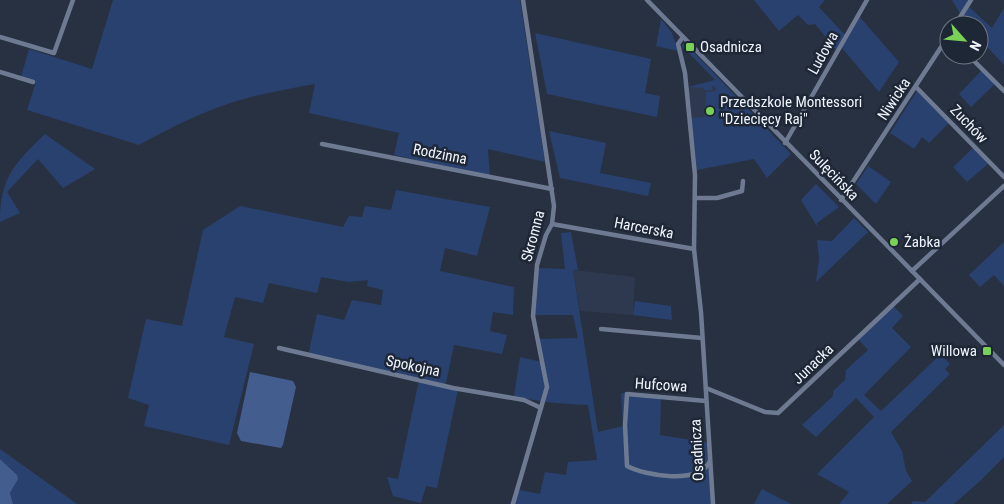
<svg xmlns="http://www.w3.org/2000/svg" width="1004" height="504" font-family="'Roboto Condensed',sans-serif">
<rect width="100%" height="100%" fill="#283141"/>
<g fill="#2e394f">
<path d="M715,81L737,104L693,144L688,87Z"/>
<path d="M573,270L635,277L633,315L580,311Z"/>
</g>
<g fill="#29416f">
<path d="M113,0H520L545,162L488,149L490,178L394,155L399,133L309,113L315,84C283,90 250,95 219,107C191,117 165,131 139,145L27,110L36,82L21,77L29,49L92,69Z"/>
<path d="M754,0H825L819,7L846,36L858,15L899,62L879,92L842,48L837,51L815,24L808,25L798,15L779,31Z"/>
<path d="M952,0H969L968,6L992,28L1004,8V65L979,38V25H967Z"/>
<path d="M661,19L672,33L678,51L656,46Z"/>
<path d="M535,33L651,59L645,93L660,96L657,117L547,94Z"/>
<path d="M683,44H686L791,154L767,178L754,159L697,170L691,118L705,117L706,92L716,91L715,86H712V90H704V88L688,87L715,80L684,48L681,49Z"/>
<path d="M982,70L996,83L971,107L959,94Z"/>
<path d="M917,91L949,123L929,143L922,137L914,149L890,133Z"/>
<path d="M549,131L606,143L600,173L651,183L648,196L560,178Z"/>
<path d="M45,134L95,169L63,188L38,159L7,192L20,213L0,222C0,178 14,164 45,134Z"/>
<path d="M974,147L988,164L967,182L953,167Z"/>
<path d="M868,166L891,182L876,204L856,184Z"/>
<path d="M816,184L839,207L817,223V226L801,200Z"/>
<path d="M396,190L490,207L477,256L445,248L440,271L514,287L513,315L493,312L490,331L507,335L502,354L454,345L445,387L458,390L437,488L426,486L421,503L393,496L387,477L398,479L419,380L308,356L317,314L344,320L352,300L381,305L383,290L367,286L368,280L349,282L321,277L317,293L269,283L263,303L235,297L224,337L254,344L229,445L144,426L149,405L128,398L146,319L182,326L203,230L240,206L343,227L349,216L362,217L365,206L391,210Z"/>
<path d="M854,218L868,232L816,282L819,259L817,240L832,241Z"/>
<path d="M571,232L578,270H573L598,432L623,426L621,394L625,392L661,397L660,435L710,443L712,504H510L515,489L540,494L545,472L566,475L568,462L597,460L588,405C563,404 538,402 514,396L520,357L542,362L538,339L578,338L573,315H533L537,268L565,269L561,233Z"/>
<path d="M1004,242V286L994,275L980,287L969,275Z"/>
<path d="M635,301L671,306L672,320L633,315Z"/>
<path d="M894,307L903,316L892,328L911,347L864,395L881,411L941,354L950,364L945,369L950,374L891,432L902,451L906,471L912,481L887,504H839L849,492L817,474L874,417L856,398L816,437L802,425L833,396V391L845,380L846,370L868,350L858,339L890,308Z"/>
<path d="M1004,425V457L980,481L954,504H911L913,501L925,502Z"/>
<path d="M0,449L77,504H13L10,493L17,475L0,459Z"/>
<path d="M762,489L791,504H754Z"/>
</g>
<g fill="#435d8f">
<path d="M250,372L293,381L296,387L283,445L281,448L241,441L237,433Z"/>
<path d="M0,459L17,475L18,479L10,493L13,504H0Z"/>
</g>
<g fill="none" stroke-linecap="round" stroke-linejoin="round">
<g stroke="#6e7a91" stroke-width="4.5">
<path d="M647,0L1004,365"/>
<path d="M955,25L971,0"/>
<path d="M0,37L54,53L73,0"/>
<path d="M683,37L678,44L685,73L695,175L694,249L701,312L713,504"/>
<path d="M968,55L1004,91"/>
<path d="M0,72L33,82"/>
<path d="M916,87L1004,177"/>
<path d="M785,143L867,0"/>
<path d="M322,144L552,189"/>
<path d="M695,198H717L742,191L743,181"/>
<path d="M841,200L949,35"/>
<path d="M552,224L694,249"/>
<path d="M912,271L1004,186"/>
<path d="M601,329L702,338"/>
<path d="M279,348L453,388L524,400L541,408"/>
<path d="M706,388L765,412L778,413L920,279"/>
<path d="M706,401L627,394L625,425L627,466C646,476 699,485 710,461"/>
<path d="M513,504L547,387L533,316L537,265L546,235L552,224L554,206L523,0"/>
</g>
</g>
<g fill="#7ad157" stroke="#1e2736" stroke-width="2">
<rect x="685" y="42" width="10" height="10" rx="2.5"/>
<circle cx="710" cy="111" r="5"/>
<circle cx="894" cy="242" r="5"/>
<rect x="982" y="346" width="10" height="10" rx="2.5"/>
</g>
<g text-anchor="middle" stroke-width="5" stroke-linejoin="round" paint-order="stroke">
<g font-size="15" fill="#f1f5fe" stroke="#1e2736" text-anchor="start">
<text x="700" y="52">Osadnicza</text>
<text x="720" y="107">Przedszkole Montessori<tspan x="720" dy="17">"Dziecięcy Raj"</tspan></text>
<text x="904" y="247">Żabka</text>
<text x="977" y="356" text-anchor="end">Willowa</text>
</g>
<g font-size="15" fill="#f1f5fe" stroke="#1e2736">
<text transform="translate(823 53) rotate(-61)" y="5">Ludowa</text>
<text transform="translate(894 99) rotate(-57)" y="5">Niwicka</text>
<text transform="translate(969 124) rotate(46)" y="5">Zuchów</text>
<text transform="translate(440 154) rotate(11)" y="5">Rodzinna</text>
<text transform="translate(834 175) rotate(46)" y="5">Sulęcińska</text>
<text transform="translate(644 228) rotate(11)" y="5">Harcerska</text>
<text transform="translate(533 236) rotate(-75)" y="5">Skromna</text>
<text transform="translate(813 364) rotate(-44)" y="5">Junacka</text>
<text transform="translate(413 366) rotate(12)" y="5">Spokojna</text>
<text transform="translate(661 385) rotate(4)" y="5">Hufcowa</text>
<text transform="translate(697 450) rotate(-93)" y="5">Osadnicza</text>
</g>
</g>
<g transform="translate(964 40) rotate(117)"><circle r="24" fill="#1e2736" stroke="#727986"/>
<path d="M0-4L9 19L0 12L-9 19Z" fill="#7ad157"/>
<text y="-8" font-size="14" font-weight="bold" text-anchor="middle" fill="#f1f5fe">N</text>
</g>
</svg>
